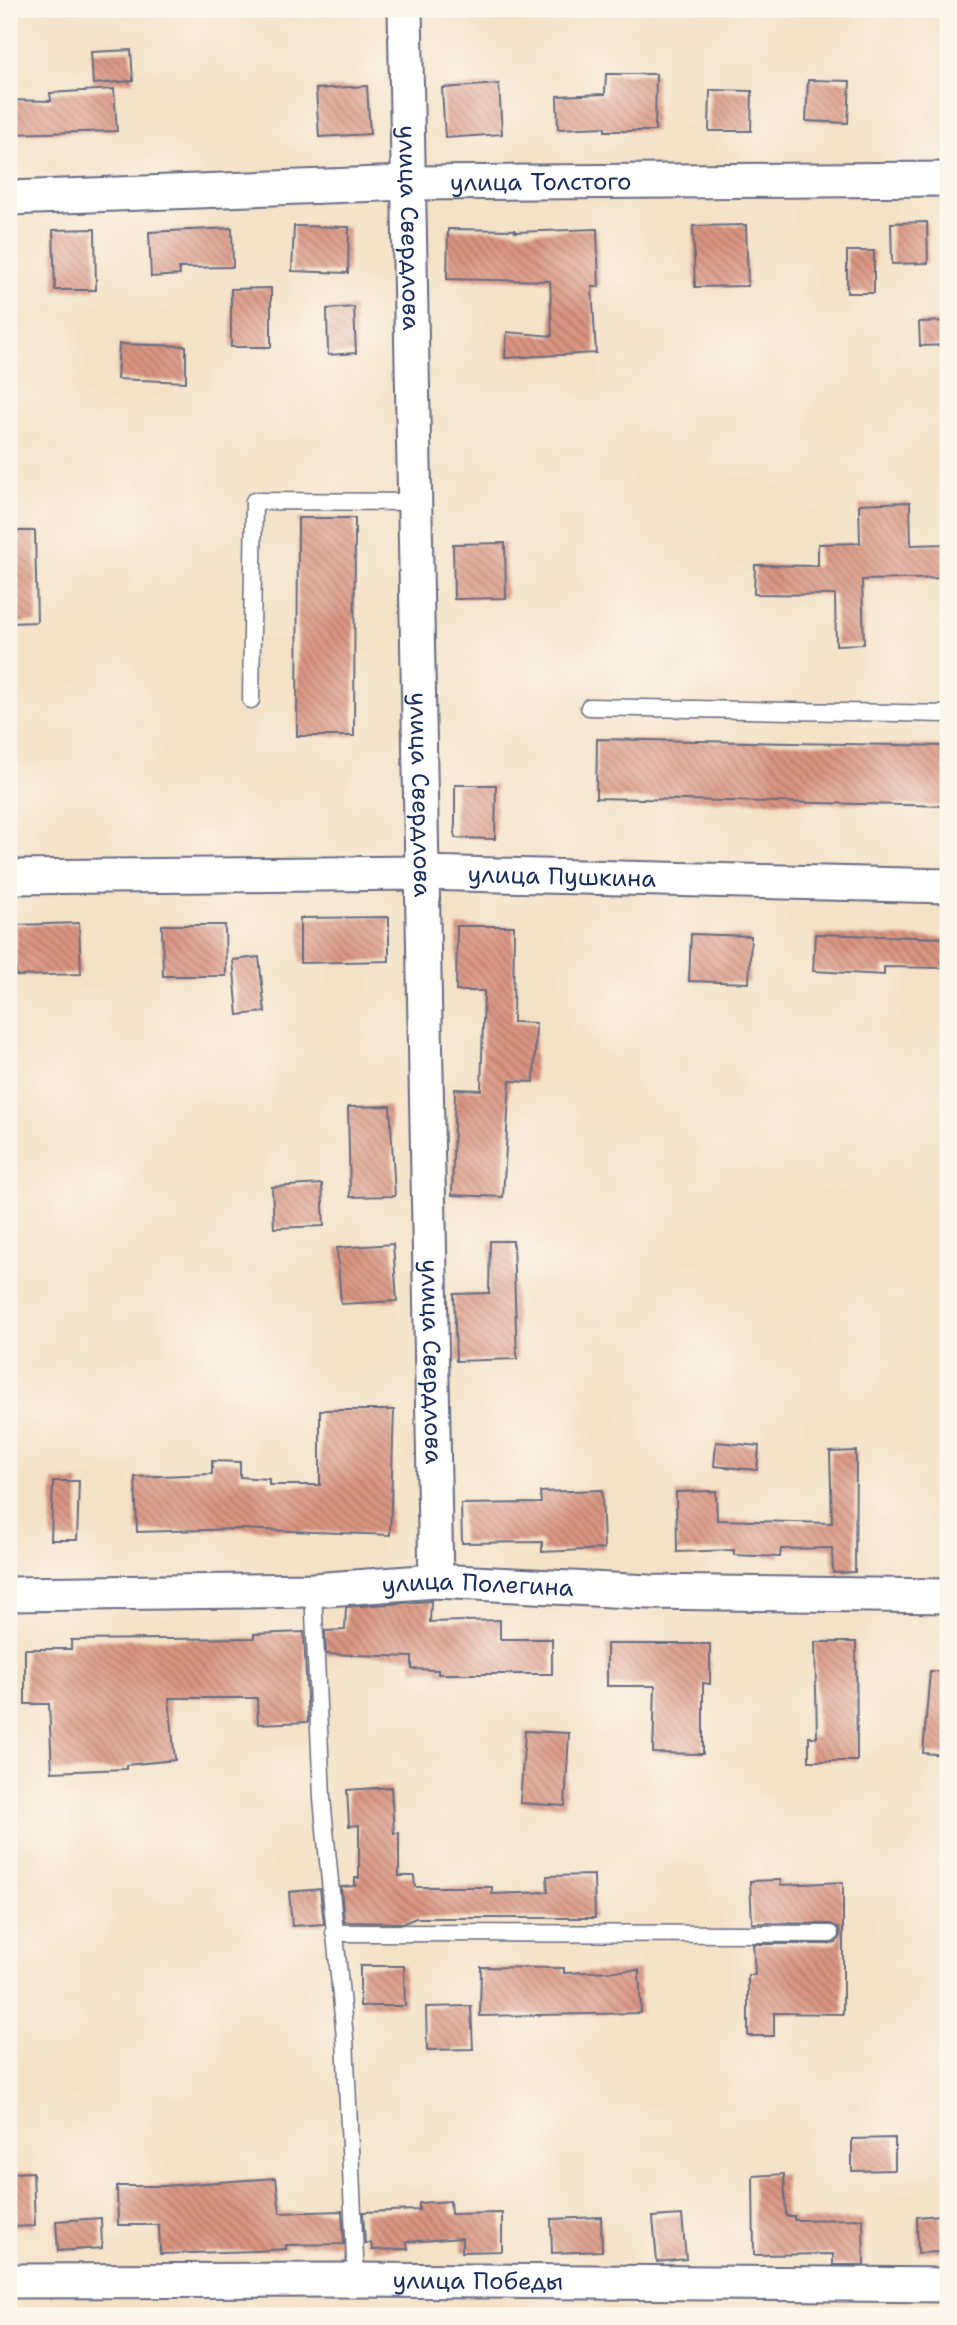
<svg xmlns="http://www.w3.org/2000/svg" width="957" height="2325" font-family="'Shantell Sans',sans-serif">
<defs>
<pattern id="building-back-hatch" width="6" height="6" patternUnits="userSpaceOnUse" patternTransform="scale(1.75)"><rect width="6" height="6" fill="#da9582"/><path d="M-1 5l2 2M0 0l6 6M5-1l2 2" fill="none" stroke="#b07a6e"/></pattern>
</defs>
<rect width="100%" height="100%" fill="#fbf7ec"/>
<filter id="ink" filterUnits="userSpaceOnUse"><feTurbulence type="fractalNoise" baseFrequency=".0143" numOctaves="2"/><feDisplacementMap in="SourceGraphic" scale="14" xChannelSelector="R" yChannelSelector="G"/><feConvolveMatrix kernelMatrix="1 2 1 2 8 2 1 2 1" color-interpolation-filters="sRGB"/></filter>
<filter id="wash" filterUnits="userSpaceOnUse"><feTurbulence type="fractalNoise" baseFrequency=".00686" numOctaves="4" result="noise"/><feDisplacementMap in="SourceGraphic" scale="28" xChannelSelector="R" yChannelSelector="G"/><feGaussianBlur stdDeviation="1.57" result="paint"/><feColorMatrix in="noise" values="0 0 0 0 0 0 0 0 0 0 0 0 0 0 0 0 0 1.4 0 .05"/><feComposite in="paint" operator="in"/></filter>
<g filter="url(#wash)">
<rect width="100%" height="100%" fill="#f4e1c6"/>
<g id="blocks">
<g fill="url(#building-back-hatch)">
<path d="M131,50L133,81L93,84L91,52Z"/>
<path d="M606,74H656L655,131H605V127L558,129L557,96L605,94Z"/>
<path d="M808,80L850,81L848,123L806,121Z"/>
<path d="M499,84L502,134L445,138L442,88Z"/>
<path d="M367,86L370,134L319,137L316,89Z"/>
<path d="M114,89L117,131L9,134V100L51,101L50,93Z"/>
<path d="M710,90L752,91L751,131H709Z"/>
<path d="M927,222L928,263L892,264L891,223Z"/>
<path d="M746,225L748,286L695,287L693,226Z"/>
<path d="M294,226L349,227L348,273L292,271Z"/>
<path d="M232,228L233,267L179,268L180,275L151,277L149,232Z"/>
<path d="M95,229L96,290H55L53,230Z"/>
<path d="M448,229L515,230V232L597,229L599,287H592L596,353L505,358L507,332L552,336L550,281L447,279Z"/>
<rect x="847" y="251" width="27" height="42"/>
<path d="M271,288V347H231V289Z"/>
<path d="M354,307L356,353L328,355L327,309Z"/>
<path d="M948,321V345L920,346L919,322Z"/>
<path d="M119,344L186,346V382L117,379Z"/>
<path d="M910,502L911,545L948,544V578L862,580L864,644L836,645L835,595L754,594L755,565L818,566V544L860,543L859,504Z"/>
<path d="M298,518H355L354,736H297Z"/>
<path d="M9,531H35L37,622L9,623Z"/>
<path d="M505,543L506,598L454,599L453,544Z"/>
<path d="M597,739L948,746V806L596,798Z"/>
<path d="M455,785H496L495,839L455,838Z"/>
<path d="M389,917V961L300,963V918Z"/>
<path d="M79,923L81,974L16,976L15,925Z"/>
<path d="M162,925H225L226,976H163Z"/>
<path d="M457,926H514L513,1022L536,1023L534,1082L510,1081L503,1197L452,1195L455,1089L481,1090L484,991H456Z"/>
<path d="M691,934L751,936L749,983L689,981Z"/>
<path d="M815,934L946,938L945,968L884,967V975L813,971Z"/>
<path d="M259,957L265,1012L238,1015L233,960Z"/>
<path d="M390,1106L395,1196L350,1197L348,1107Z"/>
<path d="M322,1184L324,1226L274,1228L272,1187Z"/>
<path d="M490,1241H513L517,1359L456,1361L454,1294L489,1293Z"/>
<path d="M393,1244L397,1301L341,1304L337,1248Z"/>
<path d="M320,1410H394L390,1535L239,1529L137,1532L135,1477L212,1474V1461L240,1462V1477L269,1479V1485H320Z"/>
<path d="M716,1442L759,1446L757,1470L714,1466Z"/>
<path d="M856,1451L855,1572L833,1573L832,1548L781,1549L780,1557L734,1555V1550L677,1552L676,1492L716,1491L717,1520L832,1523L830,1452Z"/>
<path d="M53,1481H79L77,1540H51Z"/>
<path d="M602,1490L604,1549L542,1552V1542L462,1543L461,1504L541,1503L540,1492Z"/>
<path d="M431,1601L430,1622L500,1620V1639H552V1674H438V1670L412,1669V1657L326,1654L325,1631L345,1630L346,1607Z"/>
<path d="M304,1632L308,1722L258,1724L257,1698H169L175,1760L126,1765V1769L52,1772L49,1704H25V1649H71V1640L254,1638V1634Z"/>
<path d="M815,1642H856L857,1761H809V1737H817Z"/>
<path d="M607,1644H710V1684L703,1683V1754L653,1753L655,1686H607Z"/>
<path d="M930,1671L948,1672V1755L923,1753Z"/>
<path d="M525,1731L569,1733L565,1806L520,1803Z"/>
<path d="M391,1787L394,1833H399V1876H414L415,1887H492V1894L548,1892L547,1876L594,1875L595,1918H416L404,1923L344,1922L341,1887L355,1886V1878H359V1825L349,1826L347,1790Z"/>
<path d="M781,1880V1885L843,1882V2014L774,2013V2036H748V1975H755L753,1944H830L836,1943L840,1935L839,1928L831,1924L752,1923L750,1881Z"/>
<path d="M320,1889L324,1924L292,1926L289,1892Z"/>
<path d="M360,1966H404L405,2006H360Z"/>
<path d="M481,1967L564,1968V1973L639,1970L641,2013L480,2016Z"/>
<path d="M471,2006L473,2049L427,2050L426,2007Z"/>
<path d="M895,2138V2170L852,2171V2139Z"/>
<path d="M33,2172L35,2226L9,2227V2173Z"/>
<path d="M784,2174L786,2216H794V2220L863,2219L864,2265H833V2254L754,2255L753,2176Z"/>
<path d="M276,2178L280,2213L342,2211L344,2244L286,2245V2249L256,2251L160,2254L159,2225H118L117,2186H164Z"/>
<path d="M450,2201L451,2214L502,2213V2251L462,2252V2238L407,2242L408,2249L372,2250L371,2243H365L363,2212L419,2210V2203Z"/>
<path d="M682,2215L686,2259L657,2262L653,2217Z"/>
<path d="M941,2215L942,2252L918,2253L917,2217Z"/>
<path d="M601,2217L602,2251L552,2253L551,2219Z"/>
<path d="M101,2218L102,2248L58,2251L56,2221Z"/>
</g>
</g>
</g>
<g filter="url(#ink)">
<use href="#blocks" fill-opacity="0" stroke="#676d82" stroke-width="2"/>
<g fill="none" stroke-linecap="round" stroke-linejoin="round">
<defs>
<g id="service">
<path d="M251,700L254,501L414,502"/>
<path d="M589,707L948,714"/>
<path d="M313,1590L322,1798L345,2038L356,2280"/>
<path d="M334,1933L830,1934"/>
</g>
<g id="minor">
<path id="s1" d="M405,9L436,1581"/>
<path id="s2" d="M9,198L407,183L948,179"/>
<path id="s3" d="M9,877L421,873L948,886"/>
<path id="s4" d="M9,1594L313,1590L436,1581L649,1592L948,1596"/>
<path id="s5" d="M9,2281L356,2280L948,2285"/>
</g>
</defs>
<use href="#service" stroke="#676d82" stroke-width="19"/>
<use href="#minor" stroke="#676d82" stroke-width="37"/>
<use href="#service" stroke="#fff" stroke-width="16"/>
<use href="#minor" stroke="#fff" stroke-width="33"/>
</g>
</g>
<g text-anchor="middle" stroke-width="7" stroke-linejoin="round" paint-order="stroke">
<g font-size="24" fill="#1b2f5e" stroke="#fbf7ec">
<text dy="8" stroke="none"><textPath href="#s2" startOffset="532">улица Толстого</textPath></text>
<text dy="8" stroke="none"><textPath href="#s1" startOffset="219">улица Свердлова</textPath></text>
<text dy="8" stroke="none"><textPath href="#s1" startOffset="786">улица Свердлова</textPath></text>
<text dy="8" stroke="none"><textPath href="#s3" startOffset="553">улица Пушкина</textPath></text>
<text dy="8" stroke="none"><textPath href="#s1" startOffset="1353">улица Свердлова</textPath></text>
<text dy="8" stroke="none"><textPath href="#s4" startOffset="469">улица Полегина</textPath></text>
<text dy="8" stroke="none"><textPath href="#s5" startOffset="469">улица Победы</textPath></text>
</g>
</g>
<rect width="957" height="2325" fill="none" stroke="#fbf7ec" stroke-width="35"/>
</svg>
